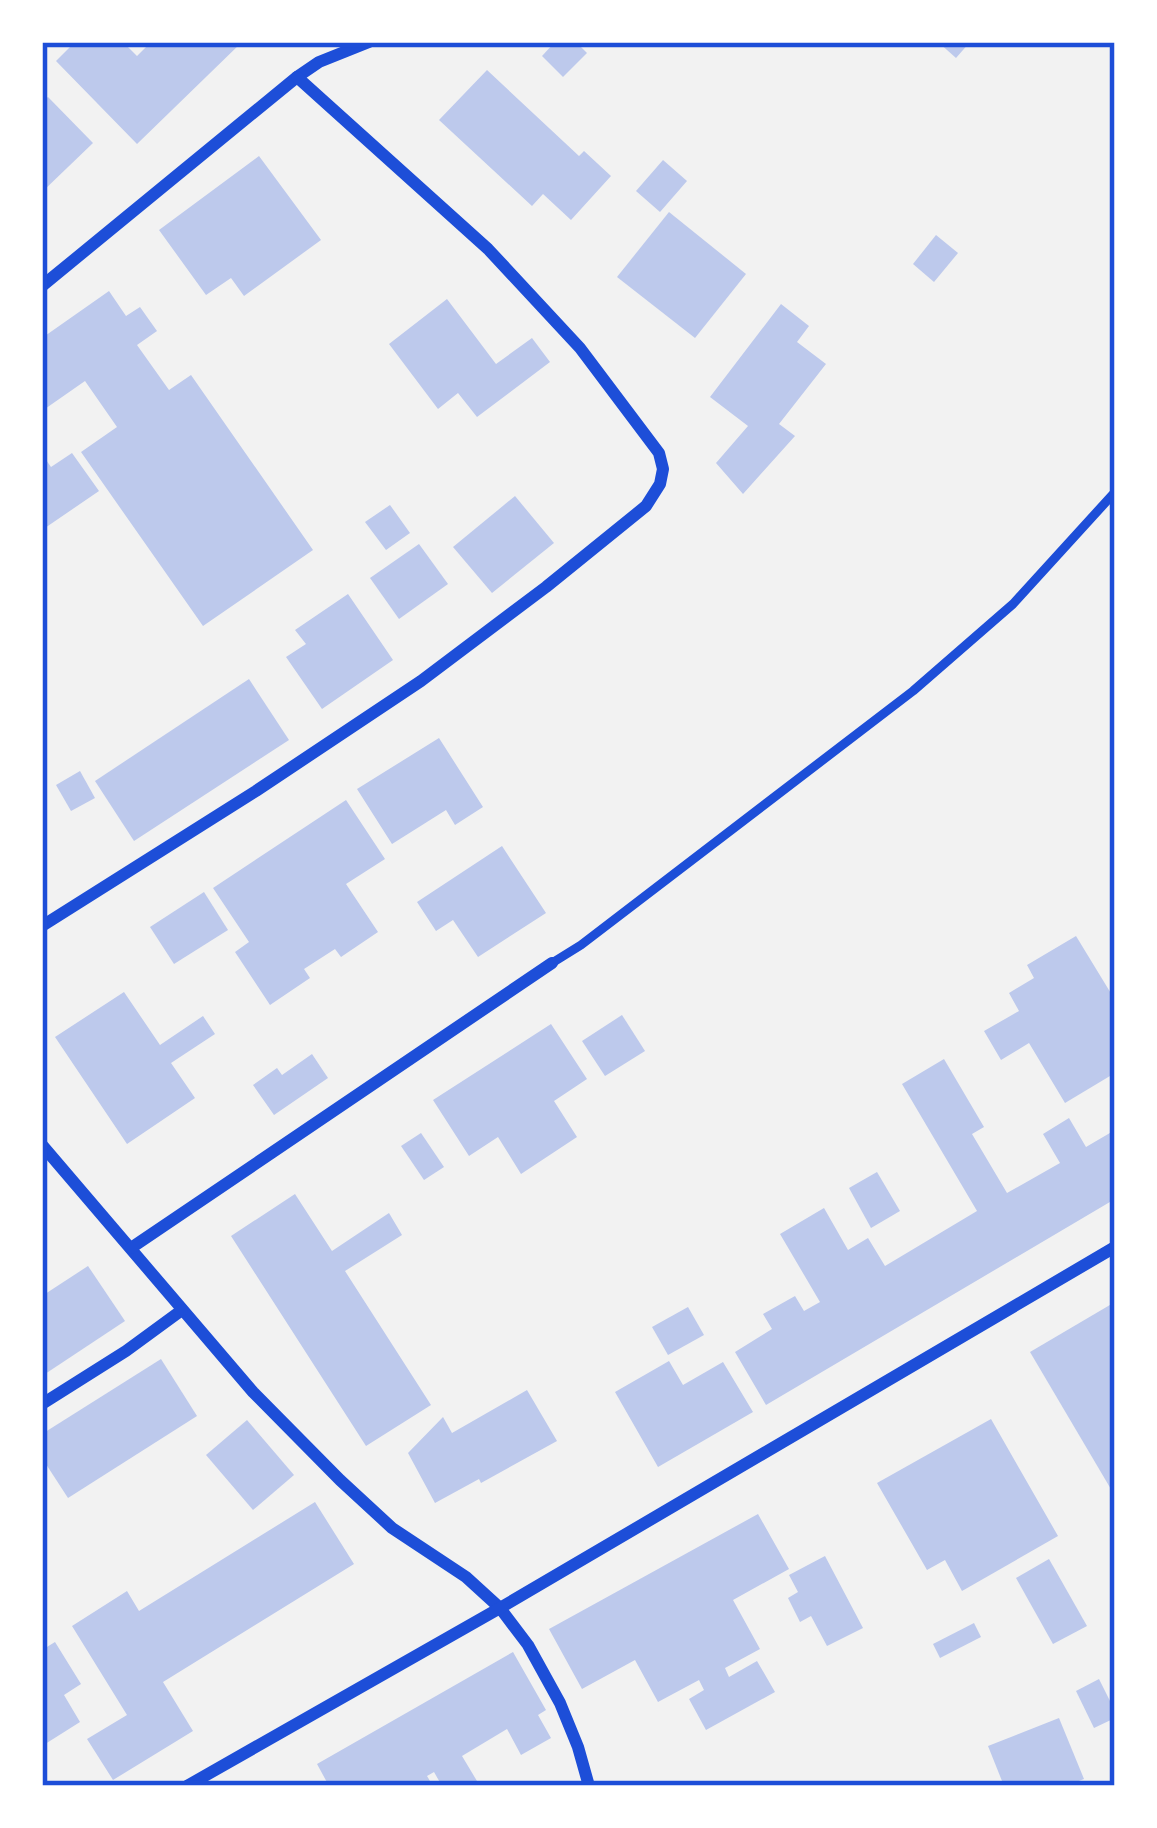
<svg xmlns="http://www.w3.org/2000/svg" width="1157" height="1828" font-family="'PT Sans',sans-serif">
<rect width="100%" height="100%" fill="#f2f2f2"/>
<g fill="#bdc9ec">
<path d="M75,42H123L137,56L151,42H242L137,144L56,61Z"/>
<path d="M555,42H576L587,53L563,77L542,56Z"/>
<path d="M938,42H970L956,58Z"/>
<path d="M487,70L579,156L584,151L611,176L571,220L543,194L532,206L439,120Z"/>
<path d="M48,97L93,143L42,192V102Z"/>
<path d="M259,156L321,240L244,296L231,278L206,295L159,230Z"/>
<path d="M663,160L687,181L660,212L636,191Z"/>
<path d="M669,212L746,274L695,338L617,277Z"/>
<path d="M936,235L958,253L934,282L913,264Z"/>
<path d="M109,291L126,316L140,307L157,331L137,345L169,390L191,375L313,550L203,626L81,452L117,427L85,381L42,411V338Z"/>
<path d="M447,299L496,364L532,338L550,362L477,417L458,393L438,409L389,344Z"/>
<path d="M781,304L809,326L797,342L826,364L779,424L795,436L743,494L716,463L748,426L710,397Z"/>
<path d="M72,453L99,491L42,530V454L51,467Z"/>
<path d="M515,496L554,543L492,593L453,547Z"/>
<path d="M390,505L410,533L386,550L365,522Z"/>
<path d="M419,544L448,584L399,619L370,578Z"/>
<path d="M348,594L393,660L322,709L286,657L306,644L295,630Z"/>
<path d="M249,679L289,740L134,841L95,781Z"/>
<path d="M439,738L483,807L455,825L446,810L392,844L357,789Z"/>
<path d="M80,771L95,798L71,811L56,785Z"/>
<path d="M346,800L385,859L346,884L378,932L341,957L335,949L304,969L310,978L270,1005L235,952L249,942L213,888Z"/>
<path d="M502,846L546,913L478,957L453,920L436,931L417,902Z"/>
<path d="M204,892L228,930L174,964L150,927Z"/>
<path d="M1076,936L1115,1000V1073L1065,1103L1029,1043L1001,1060L984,1031L1019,1011L1009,993L1034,978L1027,965Z"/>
<path d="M124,992L160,1045L203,1016L215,1034L171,1063L195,1098L127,1144L55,1037Z"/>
<path d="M622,1015L645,1051L605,1076L582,1041Z"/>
<path d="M551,1024L587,1079L554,1101L577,1137L521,1174L498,1137L469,1156L433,1100Z"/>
<path d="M312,1054L328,1078L274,1115L253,1085L277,1068L282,1075Z"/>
<path d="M944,1059L984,1127L972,1134L1007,1193L1060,1163L1043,1134L1069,1118L1086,1147L1115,1130V1199L766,1405L735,1352L772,1329L763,1314L795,1296L804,1311L820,1302L780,1234L824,1208L848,1250L868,1238L885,1266L977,1211L902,1084Z"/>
<path d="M421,1133L444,1167L424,1180L401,1146Z"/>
<path d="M877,1172L900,1211L871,1228L849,1188Z"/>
<path d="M295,1194L332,1251L389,1213L402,1235L345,1271L431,1405L366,1446L231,1236Z"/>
<path d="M88,1266L125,1321L42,1376V1296Z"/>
<path d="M1115,1302V1496L1030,1352Z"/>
<path d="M688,1307L704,1335L668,1355L652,1327Z"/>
<path d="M161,1359L197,1416L68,1498L42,1458V1434Z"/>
<path d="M669,1361L683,1385L723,1362L753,1412L658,1467L615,1392Z"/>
<path d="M527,1390L557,1441L481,1483L479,1479L435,1503L408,1453L443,1417L452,1433Z"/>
<path d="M991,1419L1058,1536L962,1591L945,1560L927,1570L877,1483Z"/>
<path d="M247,1420L294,1475L253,1510L206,1455Z"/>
<path d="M315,1502L354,1564L163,1682L193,1731L113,1780L87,1739L127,1715L72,1626L127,1591L139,1611Z"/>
<path d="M758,1514L789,1569L733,1600L760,1649L725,1668L729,1677L757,1661L775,1692L706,1730L689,1699L704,1690L699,1680L658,1702L635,1660L582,1689L549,1629Z"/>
<path d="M825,1556L863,1628L827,1646L811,1616L800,1622L788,1598L798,1592L789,1575Z"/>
<path d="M1049,1559L1087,1626L1053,1644L1016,1578Z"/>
<path d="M974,1623L981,1637L940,1658L933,1644Z"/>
<path d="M55,1642L81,1684L64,1695L80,1722L42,1746V1650Z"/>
<path d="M513,1652L546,1710L538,1715L551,1738L521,1755L507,1729L462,1756L480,1786H442L434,1772L427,1776L430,1781L420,1786H329L317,1764Z"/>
<path d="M1099,1679L1115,1711V1718L1094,1728L1076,1691Z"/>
<path d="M1059,1718L1084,1779L1066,1786H1004L988,1746Z"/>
</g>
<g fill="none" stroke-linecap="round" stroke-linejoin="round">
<path stroke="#1d4ed8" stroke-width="9" d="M552,963L581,945L913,691L1013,604L1115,492"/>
<g stroke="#1d4ed8" stroke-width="12">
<path d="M42,286L297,77L319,62L369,42"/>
<path d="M42,926L256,791L421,681L546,587L646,506L660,484L663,469L659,453L580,348L488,249L297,77"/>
<path d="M42,1145L253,1392L340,1480L392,1528L466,1577L500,1608L528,1645L560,1703L578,1747L589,1786"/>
<path d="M131,1248L552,963"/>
<path d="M42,1404L126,1351L182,1310"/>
<path d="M187,1786L500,1608L1115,1247"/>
</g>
</g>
<rect width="1157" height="1828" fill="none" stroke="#ffffff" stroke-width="90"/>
<rect x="45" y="45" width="1067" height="1738" fill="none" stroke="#1d4ed8" stroke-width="4.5"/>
</svg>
